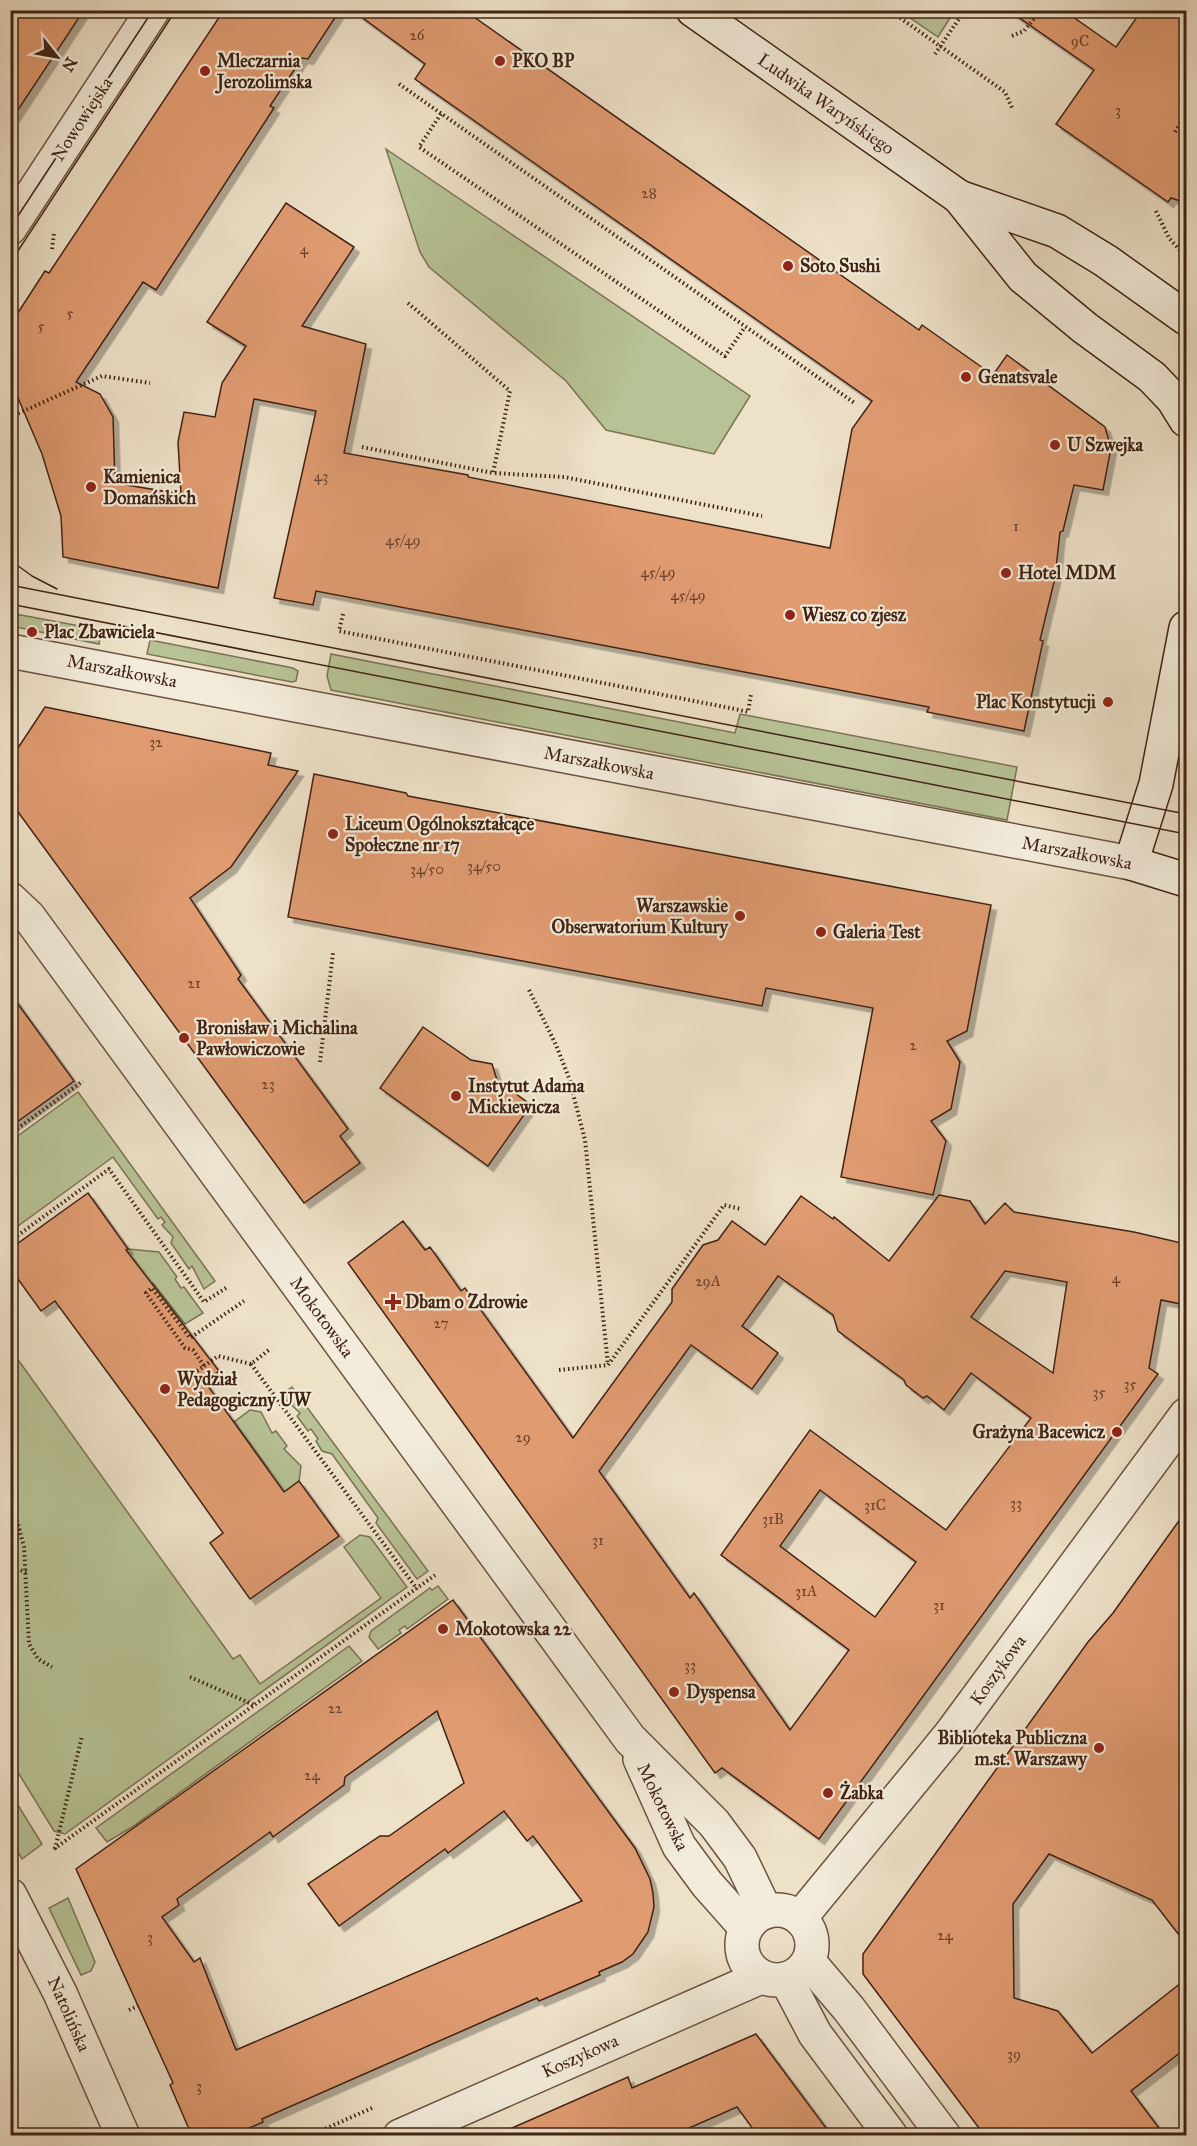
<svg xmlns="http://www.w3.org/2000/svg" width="1197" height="2146" font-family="'IM FELL Great Primer',serif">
<defs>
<filter id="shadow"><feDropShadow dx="5.5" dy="5.5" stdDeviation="0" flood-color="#0004"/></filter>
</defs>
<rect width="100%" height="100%" fill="#ede1c8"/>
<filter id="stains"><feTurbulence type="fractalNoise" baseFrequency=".00333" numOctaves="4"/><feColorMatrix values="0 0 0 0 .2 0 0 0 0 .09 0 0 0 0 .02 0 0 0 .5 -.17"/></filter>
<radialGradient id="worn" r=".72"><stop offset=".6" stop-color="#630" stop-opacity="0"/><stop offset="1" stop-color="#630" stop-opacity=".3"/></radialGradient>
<g fill="#b7c396" stroke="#7c7355" stroke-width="1.5">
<path d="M955,10L938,37L900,11V10Z"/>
<path d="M386,149L750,396L714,454L606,430L566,381L429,267L420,252Z"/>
<path d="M10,613L102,630L99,644L11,626Z"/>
<path d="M150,640L293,668L298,671L296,681L292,682L147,654Z"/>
<path d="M331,654L735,733L740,714L1017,767L1007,820L331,690L327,676Z"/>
<path d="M78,1092L215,1281L204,1289L192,1266L189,1269L171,1243L173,1237L162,1225L165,1222L161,1217L158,1219L113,1157L11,1231V1141Z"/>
<path d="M128,1249L159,1252L177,1277L175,1279L181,1288L184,1287L203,1313L185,1324L153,1283L140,1292L112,1260Z"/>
<path d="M11,1350L233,1659L240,1655L260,1684L381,1598L344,1547L360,1535L370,1537L407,1587L65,1834L54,1831L11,1761Z"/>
<path d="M292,1387L428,1571L417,1579L376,1523L378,1518L332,1454L322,1451L316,1441L318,1439L311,1429L308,1431L297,1416L300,1413L281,1395Z"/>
<path d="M250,1410L261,1412L272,1433L276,1431L287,1446L284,1449L301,1466L299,1481L281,1494L268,1469L234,1422Z"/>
<path d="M438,1586L448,1599L407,1629L405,1626L399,1630L401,1633L378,1649L369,1637L371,1631L430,1588L432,1590Z"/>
<path d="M349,1646L362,1661L132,1827L107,1842L96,1828Z"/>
<path d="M11,1794L42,1844L22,1859L11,1840Z"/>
<path d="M68,1898L95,1962L91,1971L81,1975L49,1908Z"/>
</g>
<g fill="#e09b71" stroke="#412314" stroke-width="1.5" fill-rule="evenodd" filter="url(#shadow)">
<path d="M10,10H84L10,122Z"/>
<path d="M224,10H340L308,59L302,58L270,106L274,108L156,290L143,282L76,382L100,394L113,417L115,483L181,494L178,442L184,412L215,417L222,383L246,346L207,322L286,203L354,247L302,326L366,344L344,453L468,475V477L830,548L852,429L872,401L415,79L425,64L352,10H464L919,330L922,325L993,375L1007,355L1105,427L1111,448L1103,490L1074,485L1063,531L1060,532L1055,578L1040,640L1043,641L1024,731L927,712L929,707L316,591L313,605L274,598L316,411L254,399L218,588L63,557L61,516L42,454L15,391L10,388V325L45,271L49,273Z"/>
<path d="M1008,10H1063L1116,47L1142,10H1186V203L1171,198L1168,202L1056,124L1094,70Z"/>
<path d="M45,707L271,753L268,765L298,771L231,867L190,898L241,975L238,979L348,1129L340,1136L360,1163L304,1203L10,801V760Z"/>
<path d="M314,774L406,793L408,796L991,905L967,1031L947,1041L960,1062L951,1109L931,1121L946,1141L933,1195L841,1177L873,1008L766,988L762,1006L288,917Z"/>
<path d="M10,993L74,1081L10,1127Z"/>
<path d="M423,1027L471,1060L492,1064L497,1080L531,1105L488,1166L380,1088Z"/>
<path d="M88,1193L128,1249L126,1250L219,1371L205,1382L284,1492L299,1481L339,1536L250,1599L210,1543L223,1533L155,1437L55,1301L41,1311L10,1268V1249Z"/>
<path d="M939,1195L970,1201L985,1224L1005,1203L1014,1212L1134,1232L1186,1244V1305L1161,1300L1149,1368L1158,1374L819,1839L722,1768L715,1773L348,1263L403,1221L425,1250L430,1247L461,1291L465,1288L573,1438L672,1302V1289L703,1245L718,1240L732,1221L765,1245L801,1196L833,1219L834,1217L889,1261ZM1005,1271L1067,1282L1053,1373L971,1317ZM778,1276L833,1315L838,1331L904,1380L906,1385L923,1398L927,1396L944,1410L971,1373L1031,1418L946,1530L810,1430L721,1555L849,1650L790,1730L694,1593L690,1598L599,1471L691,1345L752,1389L778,1353L742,1326ZM820,1490L916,1562L875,1617L780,1546Z"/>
<path d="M1186,1511V1944L1152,1900L1049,1854L1013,1904L1014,1998L1058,2011L1092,2053L1186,1979V2048L1131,2091L1165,2136H985L863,1974V1954L1088,1642L1113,1613Z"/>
<path d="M453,1600L635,1848L650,1879L653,1893L654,1907L648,1932L633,1954L622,1962L599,1972L600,1975L539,2001L537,1998L262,2119L263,2122L231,2136H192L170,2085L173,2083L76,1869ZM437,1711L464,1783L389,1836H380L308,1884L339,1926L445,1849L448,1853L504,1811L527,1841L533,1836L582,1901L236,2050L200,1958L194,1962L162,1917L179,1905L177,1899L270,1832L273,1837L344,1785L345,1777Z"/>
<path d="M756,2034L832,2136H758L737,2107L671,2136H494L628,2077L632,2088Z"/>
</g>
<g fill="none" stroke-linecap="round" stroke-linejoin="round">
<defs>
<g id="minor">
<path d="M10,1895L60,1993L123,2136"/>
<path d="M800,1918L950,1735L1186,1415"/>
<path d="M400,2136L761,1977"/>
</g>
<g id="tertiary">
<path d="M10,228L153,10"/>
<path d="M10,651L1131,863"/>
<path d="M10,899L29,917L630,1739L714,1823L740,1858L766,1912"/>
<path d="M640,1759L679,1846L707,1884L746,1928"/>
<circle cx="777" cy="1945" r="35"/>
<path d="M809,1962L849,2009L944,2136"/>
<path d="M786,1979L815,2034L891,2136"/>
</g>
<g id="secondary">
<path d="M693,10L959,197L1057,231L1106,261L1186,318"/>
<path d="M959,197L1023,277L1085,328L1152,377L1173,399L1186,420"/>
<path d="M1186,628L1156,784L1131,863L1186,880"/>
</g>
</defs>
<use href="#minor" stroke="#6c5241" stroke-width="36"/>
<use href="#tertiary" stroke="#6c5241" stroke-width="36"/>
<use href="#secondary" stroke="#412314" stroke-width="36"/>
<g stroke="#412314" stroke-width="4" stroke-dasharray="1.5 3" stroke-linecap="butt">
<path d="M889,10L1005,92L1013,110"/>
<path d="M1012,36L1024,31L1041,10"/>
<path d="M935,54L965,10"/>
<path d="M399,84L856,404"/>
<path d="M441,114L419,147L725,356L745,327"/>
<path d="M1175,132L1186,114"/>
<path d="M1156,211L1169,238L1186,257"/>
<path d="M52,249L54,233"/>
<path d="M408,303L510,391L493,473L564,477L762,516"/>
<path d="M10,417L102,376L150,383"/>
<path d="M362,447L493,473"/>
<path d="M343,614L339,631L740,710L748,712L751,694"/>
<path d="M529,990L556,1045L569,1078L585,1140L608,1365"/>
<path d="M320,1062L333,953"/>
<path d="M10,1134L83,1081"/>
<path d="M10,1241L109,1169L204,1302L226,1288"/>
<path d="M251,1364L417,1589"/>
<path d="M204,1366L218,1356L251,1364L270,1349"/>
<path d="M559,1370L608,1365L724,1205L741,1209"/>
<path d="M197,1371L204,1366L193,1350L185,1348L146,1293L152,1288L190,1338L244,1301"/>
<path d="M10,1494L24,1547L29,1644L38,1659L52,1667"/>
<path d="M12,1568L27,1572"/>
<path d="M10,1570L19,1529"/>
<path d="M190,1677L254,1705"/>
<path d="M54,1849L435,1575"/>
<path d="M55,1849L82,1736"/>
<path d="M129,2010L138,2006"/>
<path d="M309,2136L372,2108"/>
</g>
<use href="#minor" stroke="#f3ecdb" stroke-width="33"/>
<use href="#tertiary" stroke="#f3ecdb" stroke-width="33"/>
<use href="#secondary" stroke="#f3ecdb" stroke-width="33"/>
<g stroke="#412314" stroke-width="1.5">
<path d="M10,228L153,10"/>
<path d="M10,263L176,10"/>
<path d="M10,560L32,576L57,589"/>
<path d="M10,585L1186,814"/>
<path d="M10,604L1186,834"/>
</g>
</g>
<g fill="#8f2418" stroke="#f3ecdb" stroke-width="2">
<circle cx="500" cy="61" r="6"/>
<circle cx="205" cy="71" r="6"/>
<circle cx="788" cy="266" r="6"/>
<circle cx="966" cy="377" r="6"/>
<circle cx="1055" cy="445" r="6"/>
<circle cx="91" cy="487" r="6"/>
<circle cx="1006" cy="573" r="6"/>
<circle cx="790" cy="615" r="6"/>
<circle cx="32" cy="632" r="6"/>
<circle cx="1108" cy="702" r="6"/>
<circle cx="333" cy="834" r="6"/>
<circle cx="740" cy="916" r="6"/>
<circle cx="821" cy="932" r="6"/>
<circle cx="184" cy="1038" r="6"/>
<circle cx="456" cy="1096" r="6"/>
<path d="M390 1293h6v6h6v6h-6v6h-6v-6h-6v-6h6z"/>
<circle cx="165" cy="1389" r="6"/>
<circle cx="1117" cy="1432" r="6"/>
<circle cx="443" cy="1629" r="6"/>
<circle cx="674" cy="1692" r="6"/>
<circle cx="1099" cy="1748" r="6"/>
<circle cx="828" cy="1793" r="6"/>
</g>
<g text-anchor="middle" stroke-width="4.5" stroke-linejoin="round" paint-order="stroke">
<g font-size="15" fill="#69412b">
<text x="417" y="40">26</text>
<text x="1080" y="46">9C</text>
<text x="1118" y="115">3</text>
<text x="649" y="198">28</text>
<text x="304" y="254">4</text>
<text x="70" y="318">5</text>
<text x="41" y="331">5</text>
<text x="321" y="481">43</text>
<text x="1016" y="531">1</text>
<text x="403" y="545">45/49</text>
<text x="658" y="577">45/49</text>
<text x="688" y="600">45/49</text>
<text x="156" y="747">32</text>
<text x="484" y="871">34/50</text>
<text x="427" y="874">34/50</text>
<text x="194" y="988">21</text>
<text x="913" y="1050">2</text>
<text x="268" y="1089">23</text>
<text x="1116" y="1283">4</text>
<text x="708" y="1286">29A</text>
<text x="441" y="1328">27</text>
<text x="1130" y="1389">35</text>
<text x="1099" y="1397">35</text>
<text x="523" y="1442">29</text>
<text x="1016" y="1508">33</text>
<text x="875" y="1510">31C</text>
<text x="773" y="1524">31B</text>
<text x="598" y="1545">31</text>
<text x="806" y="1596">31A</text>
<text x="939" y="1610">31</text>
<text x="690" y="1670">33</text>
<text x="335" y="1713">22</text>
<text x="312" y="1780">24</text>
<text x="945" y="1940">24</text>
<text x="150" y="1942">3</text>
<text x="1014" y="2059">39</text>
<text x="199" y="2091">3</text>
</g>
<g font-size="18" font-weight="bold" fill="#412314" stroke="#f3ecdb" text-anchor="start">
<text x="217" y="67">Mleczarnia<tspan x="217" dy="21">Jerozolimska</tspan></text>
<text x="512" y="67">PKO BP</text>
<text x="800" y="272">Soto Sushi</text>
<text x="978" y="383">Genatsvale</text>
<text x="1067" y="451">U Szwejka</text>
<text x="103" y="483">Kamienica<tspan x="103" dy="21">Domańskich</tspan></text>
<text x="1018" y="579">Hotel MDM</text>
<text x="802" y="621">Wiesz co zjesz</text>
<text x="44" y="638">Plac Zbawiciela</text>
<text x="1096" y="708" text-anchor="end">Plac Konstytucji</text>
<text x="345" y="830">Liceum Ogólnokształcące<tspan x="345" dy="21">Społeczne nr 17</tspan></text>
<text x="728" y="912" text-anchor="end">Warszawskie<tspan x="728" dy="21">Obserwatorium Kultury</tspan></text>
<text x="833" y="938">Galeria Test</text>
<text x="196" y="1034">Bronisław i Michalina<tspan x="196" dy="21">Pawłowiczowie</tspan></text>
<text x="468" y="1092">Instytut Adama<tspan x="468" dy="21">Mickiewicza</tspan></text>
<text x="405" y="1308">Dbam o Zdrowie</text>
<text x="177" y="1385">Wydział<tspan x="177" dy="21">Pedagogiczny UW</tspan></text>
<text x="1105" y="1438" text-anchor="end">Grażyna Bacewicz</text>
<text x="455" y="1635">Mokotowska 22</text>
<text x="686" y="1698">Dyspensa</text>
<text x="1087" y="1744" text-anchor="end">Biblioteka Publiczna<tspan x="1087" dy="21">m.st. Warszawy</tspan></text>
<text x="840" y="1799">Żabka</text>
</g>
<g font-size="18" fill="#412314" stroke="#f3ecdb">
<text transform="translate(826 104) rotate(35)" y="6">Ludwika Waryńskiego</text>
<text transform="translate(82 119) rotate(-57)" y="6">Nowowiejska</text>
<text transform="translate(122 671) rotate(11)" y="6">Marszałkowska</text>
<text transform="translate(599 763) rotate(11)" y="6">Marszałkowska</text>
<text transform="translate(1077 853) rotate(11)" y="6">Marszałkowska</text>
<text transform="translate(322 1317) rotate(54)" y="6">Mokotowska</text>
<text transform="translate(998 1670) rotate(-54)" y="6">Koszykowa</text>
<text transform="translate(663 1807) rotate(64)" y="6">Mokotowska</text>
<text transform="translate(69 2014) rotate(66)" y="6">Natolińska</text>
<text transform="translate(580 2056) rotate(-24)" y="6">Koszykowa</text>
</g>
</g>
<rect width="1197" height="2146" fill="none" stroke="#ede1c8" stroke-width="36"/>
<rect x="12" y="12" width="1173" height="2122" fill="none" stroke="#412314" stroke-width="3"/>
<rect x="18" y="18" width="1161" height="2110" fill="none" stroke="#412314" stroke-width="1.5"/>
<g transform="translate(57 57) rotate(121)" stroke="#f3ecdb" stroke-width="4.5" paint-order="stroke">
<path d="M0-4.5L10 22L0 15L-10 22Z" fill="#412314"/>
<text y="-9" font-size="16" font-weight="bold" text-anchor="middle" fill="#412314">N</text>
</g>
<rect width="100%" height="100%" filter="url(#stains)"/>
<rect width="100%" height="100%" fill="url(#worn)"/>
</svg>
